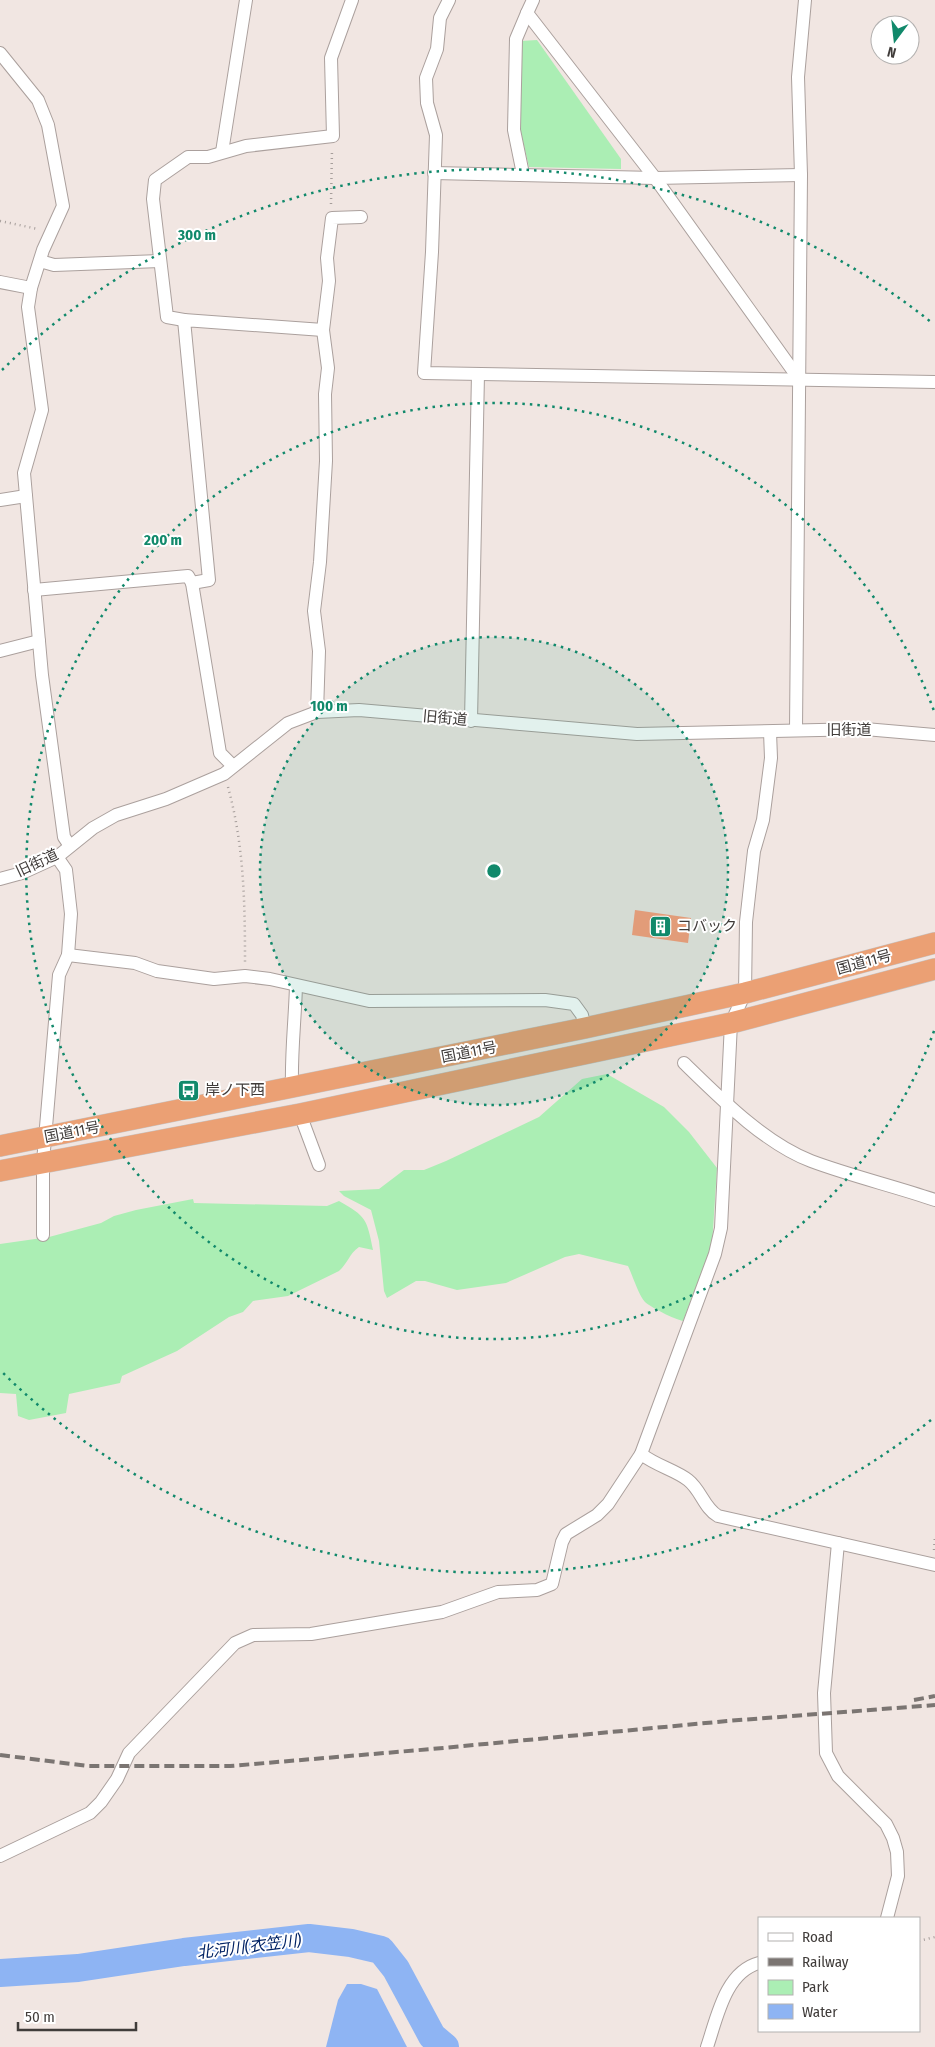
<svg xmlns="http://www.w3.org/2000/svg" width="935" height="2047" font-family="'Fira Sans Condensed','Noto Sans JP',sans-serif">
<rect width="100%" height="100%" fill="#f1e6e2"/>
<g fill="#abeeb4">
<path d="M537,40L621,159V169L529,167L521,133V41Z"/>
<path d="M607,1074L664,1107L689,1132L717,1168L712,1245L683,1321C674,1319 652,1308 645,1302C639,1296 632,1274 628,1266L579,1254L565,1257L506,1283L457,1290L425,1281H416L387,1298L384,1291L379,1241L371,1210L344,1196L339,1191L379,1189L404,1170H424L446,1161L539,1117L582,1079Z"/>
<path d="M193,1199L194,1203L327,1206L339,1201C366,1216 367,1219 373,1250L359,1247C349,1254 348,1263 339,1271L288,1296L253,1301L243,1312L229,1317L177,1351L122,1376L120,1383L69,1394L66,1413L29,1420L18,1416L16,1394L0,1393V1244L49,1237L101,1223L114,1216L136,1210Z"/>
</g>
<path fill="#8eb4f3" d="M347,1984H361L377,1989L407,2047H326L338,2000Z"/>
<g fill="none" stroke-linecap="round" stroke-linejoin="round">
<path stroke="#8eb4f3" stroke-width="28" d="M0,1973L78,1968L184,1952L309,1938L351,1943L381,1950L396,1969L432,2036L445,2047"/>
</g>
<path fill="#ff9f7c" d="M635,910L691,918L688,943L632,935Z"/>
<g fill="none" stroke-linecap="round" stroke-linejoin="round">
<defs>
<g id="minor">
<path d="M449,0L440,18L437,49L426,78L427,103L436,135L432,252L424,373L935,382"/>
<path d="M533,0L527,13L655,178L799,379"/>
<path d="M0,53L38,100L48,125L63,206L43,250L31,288L28,307L42,410L24,473L42,675L64,837L70,846"/>
<path d="M222,152L246,0"/>
<path d="M434,173L655,178L801,175"/>
<path d="M523,174L514,130L516,39L527,13"/>
<path d="M40,261L54,265L160,261"/>
<path d="M0,282L31,288"/>
<path d="M184,320L167,317L153,199L155,180L188,157H208L246,146L333,136L331,58L352,0"/>
<path d="M0,500L26,496"/>
<path d="M34,590L188,576L192,583"/>
<path d="M0,651L39,641"/>
<path d="M317,712L319,651L314,611L320,562L326,461L325,394L328,368L323,330L329,281L327,258L332,218L361,217"/>
<path d="M471,721L478,374"/>
<path d="M796,730L801,175L798,77L805,0"/>
<path d="M233,766L220,753L192,583L209,580L184,320L323,330"/>
<path d="M0,879L22,873L57,857L93,828L116,815L166,799L224,774L288,723L317,712L359,710L637,734L865,729L935,735"/>
<path d="M68,955L135,963L157,971L214,979L245,976L270,979L369,1001L545,1000L574,1004L582,1015L585,1028"/>
<path d="M684,1063C719,1097 764,1143 811,1161C851,1176 894,1186 935,1200"/>
<path d="M292,1087C291,1053 295,1020 296,986"/>
<path d="M300,1114L319,1165"/>
<path d="M43,1235V1162L59,975L68,955L71,914L66,870L57,857"/>
<path d="M641,1454C657,1466 675,1470 688,1480C701,1490 704,1508 718,1516L935,1565"/>
<path d="M838,1543L824,1693L826,1753L838,1776L886,1824L893,1838L897,1852L898,1876L887,1918"/>
<path d="M0,1856L90,1813L101,1802L117,1779L129,1753L235,1643L253,1635L311,1634L442,1612L498,1592L537,1590L552,1584L562,1542L566,1534L597,1515L608,1504L641,1454L715,1254L721,1228L731,1023L745,993L746,922L754,851L763,820L771,758L770,732"/>
<path d="M707,2047C717,2018 725,1972 759,1963"/>
</g>
<g id="trunk">
<path d="M0,1146L585,1028L745,993L935,943"/>
<path d="M0,1171L300,1114L731,1023L935,969"/>
</g>
</defs>
<use href="#minor" stroke="#aba09d" stroke-width="14"/>
<use href="#trunk" stroke="#c6c4c4" stroke-width="22"/>
<g stroke="#a69e9b" stroke-width="2.5" stroke-dasharray="1 4" stroke-linecap="butt">
<path d="M331,204L332,149"/>
<path d="M0,221L38,229"/>
<path d="M228,787C244,845 245,903 245,962"/>
<path d="M934,1550L935,1536"/>
<path d="M919,1941L935,1937"/>
</g>
<use href="#minor" stroke="#fff" stroke-width="12"/>
<use href="#trunk" stroke="#eba074" stroke-width="21"/>
<g stroke="#7b7572" stroke-width="4" stroke-dasharray="10 5" stroke-linecap="butt">
<path d="M914,1700L935,1696"/>
<path d="M0,1755L88,1766H230L432,1749L727,1721L935,1705"/>
</g>
</g>
<circle cx="494" cy="871" r="234" fill="#11896b" fill-opacity=".12"/>
<g fill="none" stroke="#11896b" stroke-width="2.5" stroke-dasharray="2.5 5">
<circle cx="494" cy="871" r="234"/>
<path d="M934 1031A468 468 0 1 1 934 711"/>
<path d="M931 1420A702 702 0 0 1 2 1372M2 370A702 702 0 0 1 931 322"/>
</g>
<defs>
<symbol id="building-square" viewBox="-11 -11 22 22"><rect x="-9" y="-9" width="18" height="18" rx="4" fill="#11896b" stroke="#fff"/><path d="M-4-6H4V6H1V3H-1V6H-4ZM-2.5-4.3h1.7v1.8h-1.7ZM.8-4.3h1.7v1.8H.8ZM-2.5-1h1.7V.8h-1.7ZM.8-1h1.7V.8H.8Z" fill="#fff"/></symbol>
<symbol id="bus-square" viewBox="-11 -11 22 22"><rect x="-9" y="-9" width="18" height="18" rx="4" fill="#11896b" stroke="#fff"/><path d="M-5-6H5V4H4V6H2V4H-2V6H-4V4H-5ZM-3.5-4V0h7V-4ZM-3.5 1.2v1.5H-2V1.2ZM2 1.2v1.5H3.5V1.2Z" fill="#fff"/></symbol>
</defs>
<g fill-rule="evenodd">
<use href="#building-square" x="648" y="914" width="25" height="25"/>
<use href="#bus-square" x="176" y="1078" width="25" height="25"/>
</g>
<g text-anchor="middle" stroke-width="4" stroke-linejoin="round" paint-order="stroke">
<g font-size="15" fill="#403c3a" stroke="#fff">
<text transform="translate(445 718) rotate(5)" y="5">旧街道</text>
<text x="849" y="735">旧街道</text>
<text transform="translate(37 863) rotate(-25)" y="5">旧街道</text>
<text transform="translate(864 962) rotate(-15)" y="5">国道11号</text>
<text transform="translate(469 1052) rotate(-11)" y="5">国道11号</text>
<text transform="translate(72 1132) rotate(-11)" y="5">国道11号</text>
</g>
<g font-size="15" fill="#403c3a" stroke="#fff" text-anchor="start">
<text x="677" y="931">コバック</text>
<text x="205" y="1095">岸ノ下西</text>
</g>
<g font-size="16" font-style="italic" fill="#002264" stroke="#fff">
<text transform="translate(249 1946) rotate(-7)" y="6">北河川(衣笠川)</text>
</g>
</g>
<circle cx="494" cy="871" r="8" fill="#11896b" stroke="#fff" stroke-width="2.5"/>
<g font-size="15" text-anchor="middle" font-weight="bold" fill="#11896b" stroke="#fff" stroke-width="4" stroke-linejoin="round" paint-order="stroke">
<text x="197" y="240">300 m</text>
<text x="163" y="545">200 m</text>
<text x="329" y="711">100 m</text>
</g>
<rect x="758" y="1917" width="162" height="115" fill="#ffffff" stroke="#b3b1b0"/>
<rect x="768" y="1933" width="25" height="8" fill="#ffffff" stroke="#b3b1b0"/>
<text x="802" y="1942" font-size="15" fill="#403c3a">Road</text>
<rect x="768" y="1958" width="25" height="8" fill="#7b7572" stroke="#b3b1b0"/>
<text x="802" y="1967" font-size="15" fill="#403c3a">Railway</text>
<rect x="768" y="1980" width="25" height="15" fill="#abeeb4" stroke="#b3b1b0"/>
<text x="802" y="1992" font-size="15" fill="#403c3a">Park</text>
<rect x="768" y="2004" width="25" height="15" fill="#8eb4f3" stroke="#b3b1b0"/>
<text x="802" y="2017" font-size="15" fill="#403c3a">Water</text>
<g transform="translate(895 40) rotate(195)"><circle r="24" fill="#ffffff" stroke="#b3b1b0"/>
<path d="M0-4L9 19L0 12L-9 19Z" fill="#11896b"/>
<text y="-8" font-size="14" font-weight="bold" text-anchor="middle" fill="#403c3a">N</text>
</g>
<path d="M18 2022v8h118v-8" fill="none" stroke="#403c3a" stroke-width="2.5"/>
<text x="25" y="2022" font-size="15" fill="#403c3a" stroke="#ffffff" stroke-width="4" paint-order="stroke">50 m</text>
</svg>
